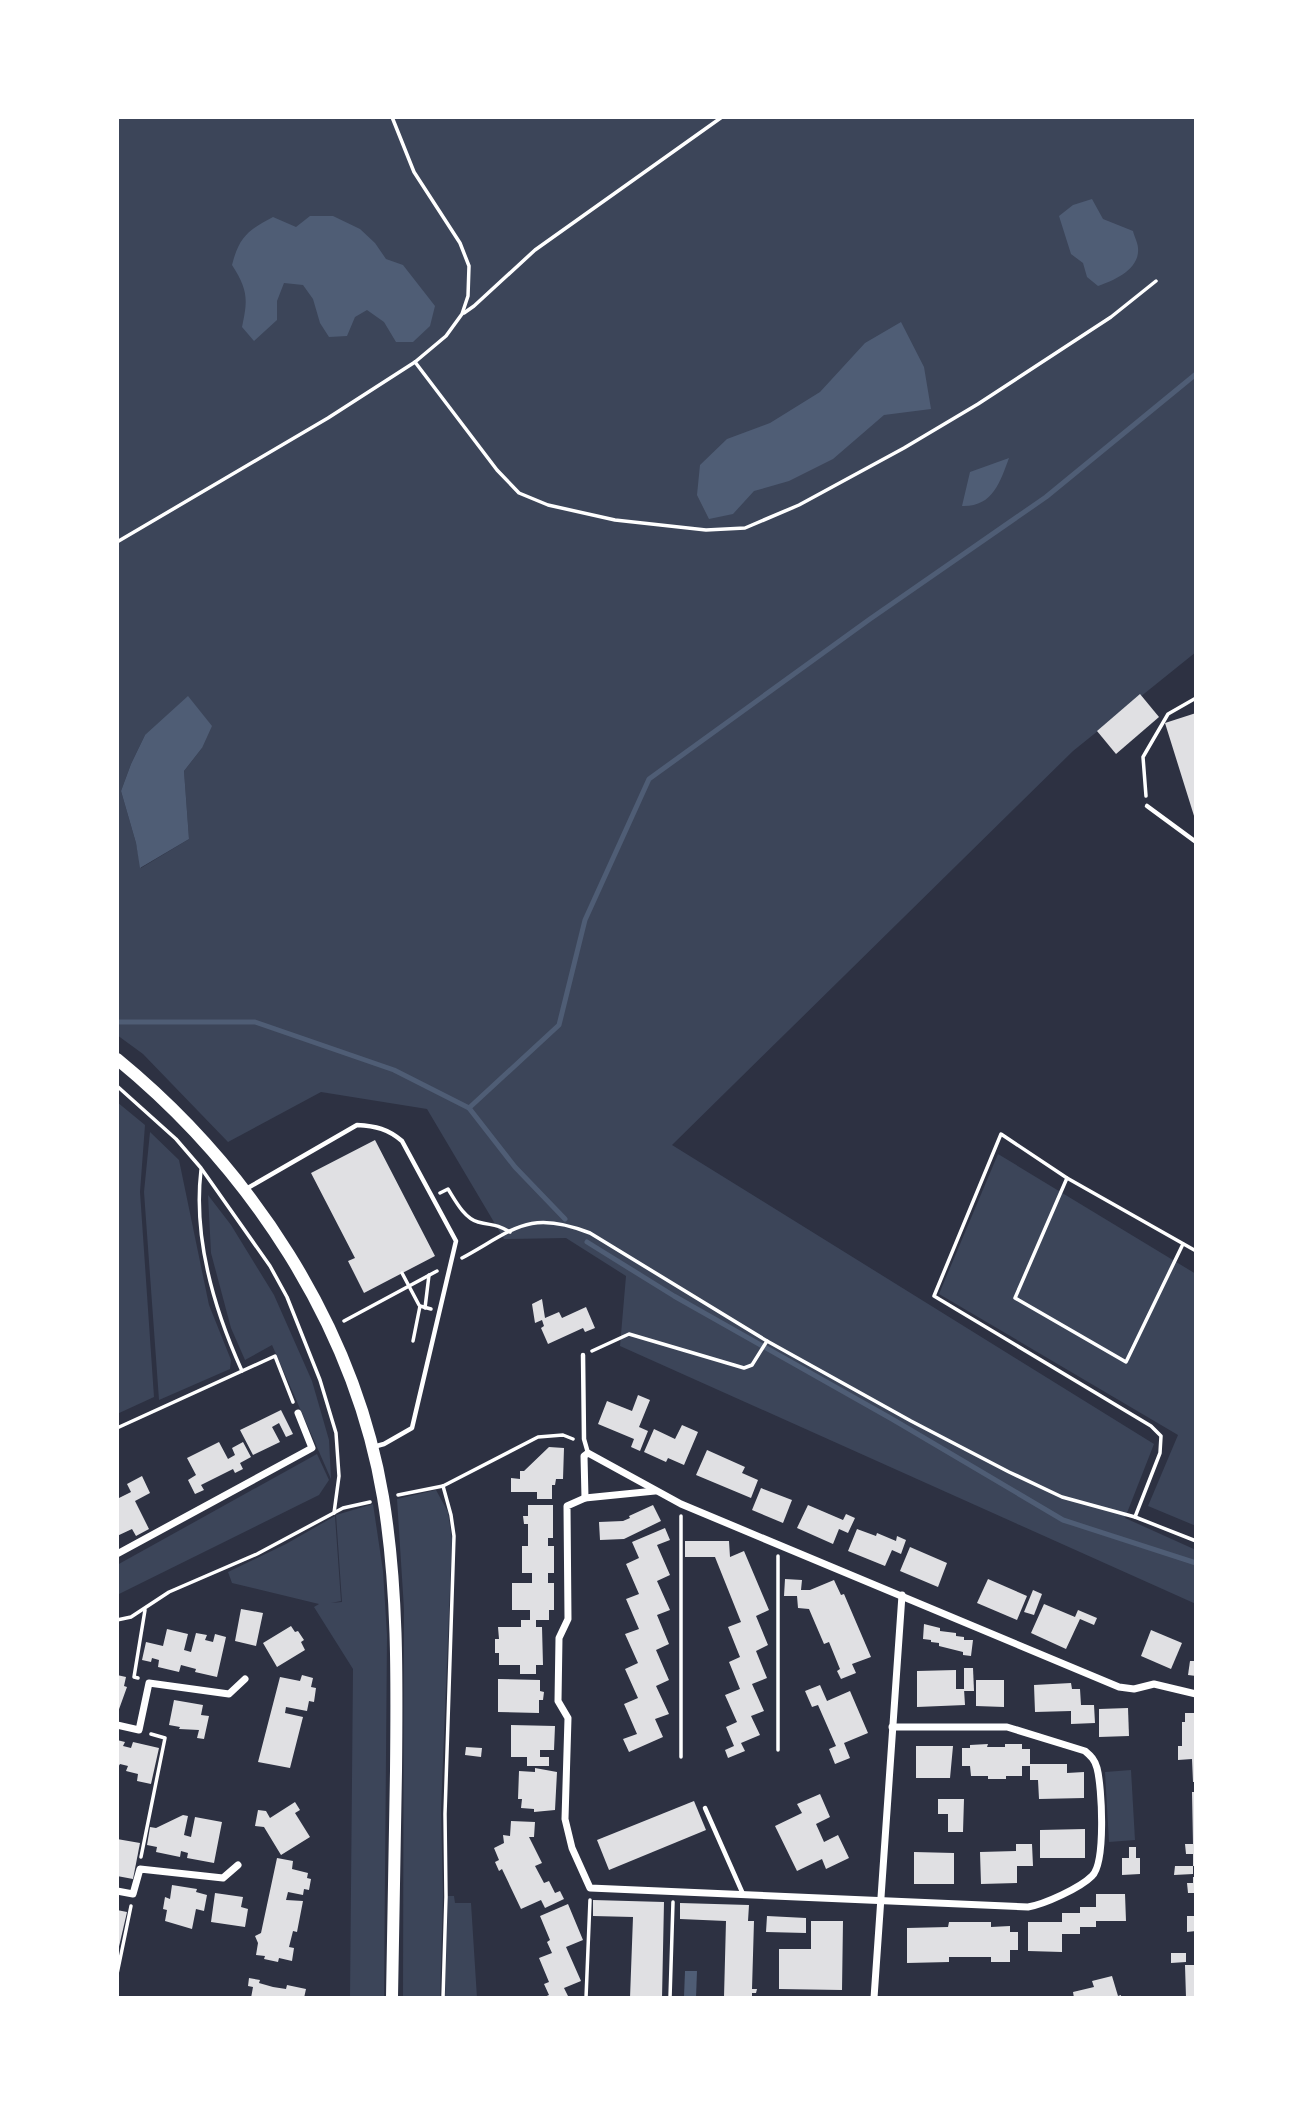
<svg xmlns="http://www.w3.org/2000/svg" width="1313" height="2115" font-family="Roboto,sans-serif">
<rect width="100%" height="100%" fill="#2d3142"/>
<g fill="#3c4559" fill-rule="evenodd">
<path d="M117,117H1196V652L1073,751L672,1145L1154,1444L1125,1518L1196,1550V1604L620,1346L626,1276L566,1238L504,1239L427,1109L321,1092L228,1142L143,1054L117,1035ZM145,735L202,748L184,771L189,839L141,868L136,843L121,791L131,764Z"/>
<path d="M117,1102L145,1125L140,1192L154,1397L117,1414Z"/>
<path d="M150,1132L179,1160L209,1305L231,1360L230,1369L159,1400L144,1192Z"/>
<path d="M998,1154L1196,1274V1526L1148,1506L1178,1435L939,1294Z"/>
<path d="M208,1195L231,1225L274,1295L312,1381L329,1440L331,1479L272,1345L245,1360L231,1328L211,1253Z"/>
<path d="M317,1454L329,1480L319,1495L117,1595V1565Z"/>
<path d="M436,1490L448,1512L452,1539L441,1810L443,1895L440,1998H403L404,1609L397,1499Z"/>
<path d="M373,1504L383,1571L387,1635L384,1998H350L353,1669L314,1607L319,1604L232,1583L228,1572L286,1544L335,1516L341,1601L331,1603L342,1602L336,1515Z"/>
<path d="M1131,1770L1135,1840L1109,1842L1105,1772Z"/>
<path d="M448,1896H454L455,1903H471L477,1998H445Z"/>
</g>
<g fill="#4f5d75">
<path d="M1092,199L1103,219L1133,231C1134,236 1138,243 1138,248C1140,269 1115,280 1098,286L1087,277L1083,263L1071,254L1059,216L1073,205Z"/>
<path d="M310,216H333L360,229L375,243L386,259L403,265L435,306L430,326L413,342H396L384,322L367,310L355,317L347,336L329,337L320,323L313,299L303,285L284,283L277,301V320L254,341L242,327C248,299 248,290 232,265C239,237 248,230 273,217L296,227Z"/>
<path d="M901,322L924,367L931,409L884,415L833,459L789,481L754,491L733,514L709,519L697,495L700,465L727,439L770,423L820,392L865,343Z"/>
<path d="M1009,458C1000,482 993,507 962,506L970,472Z"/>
<path d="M188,696L212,726L202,748L184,771L189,839L140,868L136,843L121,791L131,764L145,735Z"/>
<path d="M685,1971H697L696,1998L684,1997Z"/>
</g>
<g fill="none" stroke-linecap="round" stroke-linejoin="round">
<g stroke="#4f5d75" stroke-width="5">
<path d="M117,1022H255L394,1070L469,1108L515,1167L565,1219"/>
<path d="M469,1108L559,1025L585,920L649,779L870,619L1046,497L1196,374"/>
<path d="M587,1242L674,1296L892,1419L1063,1520L1196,1563"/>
</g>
</g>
<g fill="#e0e0e3">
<path d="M1140,694L1159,717L1116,754L1097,731Z"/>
<path d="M1196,713V819H1195L1165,723Z"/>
<path d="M375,1140L435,1256L364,1293L348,1261L355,1258L311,1173Z"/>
<path d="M542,1299L545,1318L559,1312L562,1318L586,1307L595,1328L585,1332L583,1328L548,1344L541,1328L544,1326L542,1320L535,1323L532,1304Z"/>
<path d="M638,1395L650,1400L639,1427L648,1431L640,1451L631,1447L634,1439L598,1424L607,1401L632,1411Z"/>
<path d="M281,1410L293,1434L286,1437L279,1423L272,1427L280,1442L253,1455L240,1430Z"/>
<path d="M682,1425L698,1432L684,1465L668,1458L666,1462L644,1452L654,1429L675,1439Z"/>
<path d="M219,1442L228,1459L235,1455L232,1448L243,1442L251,1457L240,1463L243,1469L235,1473L233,1469L201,1485L204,1490L195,1494L188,1480L196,1475L187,1458Z"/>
<path d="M549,1447L564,1448L563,1479H556L555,1485H552V1499H537V1492H511V1478L520,1479V1471H524Z"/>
<path d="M707,1450L745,1467L742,1473L758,1480L751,1498L696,1475Z"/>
<path d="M142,1476L150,1493L135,1501L149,1529L136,1536L132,1529L117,1536V1499L131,1492L127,1484Z"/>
<path d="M761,1488L792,1500L783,1523L752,1510Z"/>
<path d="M528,1505H553V1538H548V1546H554V1573H548V1583H554V1610H549V1620H536V1627H542L543,1665H536V1674H520V1665H499V1653H495V1639H499L498,1627H521V1620H530V1610H512V1583H532V1573H522V1546H528V1524H524L523,1516H528Z"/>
<path d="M653,1505L661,1521L624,1539L600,1540L599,1522L623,1521L630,1518L629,1516Z"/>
<path d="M808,1505L843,1520L846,1514L855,1518L848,1533L839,1529L833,1544L797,1528Z"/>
<path d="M665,1528L670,1540L657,1545L670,1575L657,1581L670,1610L657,1615L669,1644L656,1650L669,1680L656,1686L669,1714L655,1719L663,1737L629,1752L623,1739L637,1734L624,1704L638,1698L625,1669L638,1663L625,1634L639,1629L626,1599L639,1594L626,1564L639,1558L632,1542Z"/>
<path d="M857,1529L876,1536L877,1533L896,1541L897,1536L906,1540L901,1554L892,1550L885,1566L848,1551Z"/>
<path d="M685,1541H729L730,1557L744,1551L769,1610L756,1616L768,1645L756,1651L767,1678L752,1684L764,1711L751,1716L760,1735L741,1743L745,1751L728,1758L725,1750L734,1746L726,1727L737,1722L725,1695L740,1689L729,1662L740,1657L728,1627L741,1622L715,1557H685Z"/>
<path d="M910,1547L947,1563L938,1587L900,1571Z"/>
<path d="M785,1579L802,1580L801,1590H810L834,1580L841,1595L844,1594L871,1657L852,1664L856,1673L841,1679L837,1671L840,1669L829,1642L824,1644L809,1609L798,1608L797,1596H784Z"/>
<path d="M988,1579L1027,1596L1017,1620L977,1603Z"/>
<path d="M1033,1590L1042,1594L1034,1615L1024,1612Z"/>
<path d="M1044,1604L1075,1617L1078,1610L1097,1618L1094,1625L1080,1619L1066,1649L1031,1633Z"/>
<path d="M241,1609L263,1613L256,1646L235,1641Z"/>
<path d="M924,1624L940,1628V1631L956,1633V1636L964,1637V1640H973L971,1656L963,1655V1652L939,1646V1643L931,1642V1640L923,1639Z"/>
<path d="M291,1626L295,1632L298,1631L304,1640L301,1642L305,1650L277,1667L263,1643Z"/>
<path d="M167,1629L188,1634L184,1650L191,1652L196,1633L207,1635L205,1640L213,1642L215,1634L226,1637L217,1677L195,1672L196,1669L181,1665L179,1672L158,1667L159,1660L152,1658L151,1662L142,1660L146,1642L163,1646Z"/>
<path d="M1151,1630L1182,1643L1171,1669L1141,1656Z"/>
<path d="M1190,1661H1196V1676L1188,1675Z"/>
<path d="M964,1668H973L974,1691H964Z"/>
<path d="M956,1670V1689H964L965,1705L917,1707V1671Z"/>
<path d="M117,1675L126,1677L124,1686L127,1687L118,1712Z"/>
<path d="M302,1675L313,1678L311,1687L316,1688L314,1702L309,1701L307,1711L286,1707L285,1713L303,1717L290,1768L258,1762L280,1677L300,1681Z"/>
<path d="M498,1679L540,1680V1691L544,1692L543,1700H539V1713L498,1712Z"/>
<path d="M976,1680H1004V1707L976,1706Z"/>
<path d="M1071,1683L1072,1689H1080L1081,1705H1094L1095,1723L1071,1724V1711L1035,1712L1034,1685Z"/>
<path d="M820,1685L827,1701L850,1691L868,1733L844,1743L850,1758L835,1764L829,1749L836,1746L818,1705L812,1707L805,1691Z"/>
<path d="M174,1700L203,1705L201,1715L209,1716L204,1739L197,1738L199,1730L179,1729L180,1727L169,1725Z"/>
<path d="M1128,1708L1129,1736L1099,1737V1709Z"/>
<path d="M1185,1713H1196V1782H1193L1192,1759L1178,1760V1746H1182V1722H1185Z"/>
<path d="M511,1725L555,1726L554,1750H540V1757H549V1766H527V1757H511Z"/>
<path d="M117,1740L125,1742L123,1746L131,1748L133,1742L159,1748L151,1784L137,1781L138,1774L126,1771L128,1766L120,1764L117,1769Z"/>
<path d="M988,1744L987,1747H1005V1744H1022V1749H1030V1764H1067V1773L1084,1772V1798L1039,1799L1038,1780H1030V1766H1022V1776H1006V1779H988V1776H971L970,1766H962V1748H970V1745Z"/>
<path d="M916,1746H953L950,1778H916Z"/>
<path d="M466,1747L482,1748L481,1757L465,1755Z"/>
<path d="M535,1768L557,1772L555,1810L534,1812V1809L521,1808L522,1799H518L519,1771L535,1772Z"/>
<path d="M1192,1792H1196V1866H1193V1874L1174,1875L1175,1866H1193V1854H1186L1185,1844H1193Z"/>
<path d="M820,1794L830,1817L816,1824L824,1842L838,1835L849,1858L826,1869L822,1859L797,1871L775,1826L802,1813L797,1804Z"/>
<path d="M938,1799H964L963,1832H948V1814H938Z"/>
<path d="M694,1801L706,1830L609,1870L597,1840Z"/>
<path d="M295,1802L300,1810L295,1813L310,1837L281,1855L264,1827L255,1826L258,1810L266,1811L270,1818Z"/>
<path d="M183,1815L188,1816L184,1835L191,1837L195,1817L222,1822L214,1863L187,1858L188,1853L181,1851L180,1857L156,1852L157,1847L147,1845L150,1827L156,1828Z"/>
<path d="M511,1821L535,1822L534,1837H529L542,1863L535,1866L544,1883L549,1881L555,1893L560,1891L564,1899L545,1908L541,1900L521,1909L502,1869L499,1871L495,1862L499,1860L494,1848L504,1843L503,1835L510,1836Z"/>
<path d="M1085,1829V1858H1040V1830Z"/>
<path d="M117,1839L140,1843L133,1879L117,1876Z"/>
<path d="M1016,1844H1032L1033,1866H1017V1883L981,1884L980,1852L1016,1851Z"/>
<path d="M1129,1847H1136V1858H1140V1874L1122,1875V1858H1129Z"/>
<path d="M914,1852L954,1853V1884H914Z"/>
<path d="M277,1858L293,1861L292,1869L308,1873L307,1878L311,1879L309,1890L304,1889L303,1895L288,1892L286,1900L303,1901L297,1932L293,1931L289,1947L294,1948L292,1961L279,1958L278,1962L264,1959L265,1956L256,1955L258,1943L255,1936L261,1933Z"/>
<path d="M1193,1877H1196V1893H1188L1187,1883H1193Z"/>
<path d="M172,1885L197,1889L196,1892L207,1895L204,1911L196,1909L192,1929L165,1921L167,1910L163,1909L165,1897L170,1899Z"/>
<path d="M215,1893L243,1897L241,1907L248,1909L245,1927L211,1922Z"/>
<path d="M1096,1894H1125L1126,1921H1096V1927H1080V1934H1062V1952L1028,1951V1922H1062V1913H1080V1907H1096Z"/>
<path d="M593,1900L664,1902L662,1998H630L633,1917L593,1916Z"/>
<path d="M680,1903L749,1905L748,1921H754L752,1989H757L756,1993H752V1998L724,1997L726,1921L680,1919Z"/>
<path d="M568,1904L583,1940L566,1947L581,1981L564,1988L569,1998H542L549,1995L544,1984L549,1982L539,1958L552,1953L547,1942L550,1940L540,1916Z"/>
<path d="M117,1910L127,1912L118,1951H117Z"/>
<path d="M767,1916L806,1918V1933L766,1932Z"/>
<path d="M1187,1916H1196V1931L1187,1932Z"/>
<path d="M811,1921H843L842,1990L779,1989V1949H811Z"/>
<path d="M949,1922H991V1927L1010,1926V1932H1018V1950H1010V1962H991V1957H949V1962L907,1963V1928L948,1927Z"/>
<path d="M1171,1953H1186V1962L1171,1963Z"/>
<path d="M1185,1965H1196V1998H1186Z"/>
<path d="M1112,1976L1118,1996L1121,1995V1998H1074L1073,1992L1094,1987L1092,1981Z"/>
<path d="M249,1978L260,1980L259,1983L273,1987L286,1989L287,1985L306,1989L304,1998H251L253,1987L248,1986Z"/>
</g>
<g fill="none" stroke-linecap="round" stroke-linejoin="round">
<g stroke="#fff" stroke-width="3.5">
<path d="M464,313L474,306L535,250L722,117"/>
<path d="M415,362L497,470L519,493L548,505L615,520L706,530L745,528L799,505L904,448L978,404L1111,317L1156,281"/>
<path d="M117,542L328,418L415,362L446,336L462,314L468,296L469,266L460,243L414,172L392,117"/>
<path d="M1146,796L1143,757L1168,714L1196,698"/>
<path d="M117,1086L176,1139L201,1168L270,1266L287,1297L320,1380L336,1433L339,1476L334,1513"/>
<path d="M201,1170C193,1238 214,1309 242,1371"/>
<path d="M1067,1178L1015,1298L1126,1362L1183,1244"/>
<path d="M440,1193L448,1189C455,1200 464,1218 478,1222C493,1226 495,1223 510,1232"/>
<path d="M462,1258C515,1229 529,1209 590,1233L767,1341L911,1421L1009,1472L1062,1497L1135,1517L1196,1541"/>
<path d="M402,1273L419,1305"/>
<path d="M425,1308L429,1275"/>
<path d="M344,1321L437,1271"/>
<path d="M413,1341L420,1306L431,1309"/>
<path d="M592,1351L629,1334L744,1368L752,1365L767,1341"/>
<path d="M117,1428L275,1356L293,1402"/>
<path d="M398,1495L443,1486L538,1437L563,1435L573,1439"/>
<path d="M681,1516V1757"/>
<path d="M1135,1517L1160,1453L1161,1436L1151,1426L934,1296L1001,1134L1067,1178L1196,1251"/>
<path d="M778,1556V1750"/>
<path d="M117,1620L131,1617L169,1592L257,1554L343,1508L370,1502"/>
<path d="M138,1678L134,1677L145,1610"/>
<path d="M141,1857L165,1738L151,1734"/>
<path d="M117,1974L131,1906"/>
<path d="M443,1998L446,1897L445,1814L454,1536L451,1515L443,1486"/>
<path d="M586,1998L590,1900"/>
<path d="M670,1998L673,1902"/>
</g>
<g stroke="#fff" stroke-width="4.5">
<path d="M1147,806L1196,842"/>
<path d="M246,1189L357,1125C376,1126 388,1129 402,1141L456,1241L412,1428L384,1444L373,1447"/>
<path d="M583,1355L584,1439L588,1453"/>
<path d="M705,1808L743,1894"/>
</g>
<g stroke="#fff" stroke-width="7">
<path d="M655,1491L585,1498L567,1506L568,1619L559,1638L558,1701L568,1718L565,1819L572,1848L590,1888L1028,1907C1045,1904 1080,1888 1092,1876C1106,1863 1102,1787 1097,1768C1095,1760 1091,1756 1085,1751L1007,1727H892"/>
<path d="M585,1498L584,1456L588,1453L681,1504L1119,1687L1134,1689L1154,1684L1196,1694"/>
<path d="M117,1554L312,1448L298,1413"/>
<path d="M117,1725L139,1730L149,1683L229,1694L245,1679"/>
<path d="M117,1891L133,1894L140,1869L223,1878L238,1865"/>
<path d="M874,1998L902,1595"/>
</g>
<path stroke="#fff" stroke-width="12" d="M117,1059C250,1168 354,1325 383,1497C398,1587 397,1679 396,1771C395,1846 393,1922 392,1998"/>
</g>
<rect width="1313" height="2115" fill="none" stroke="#ffffff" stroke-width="238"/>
</svg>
